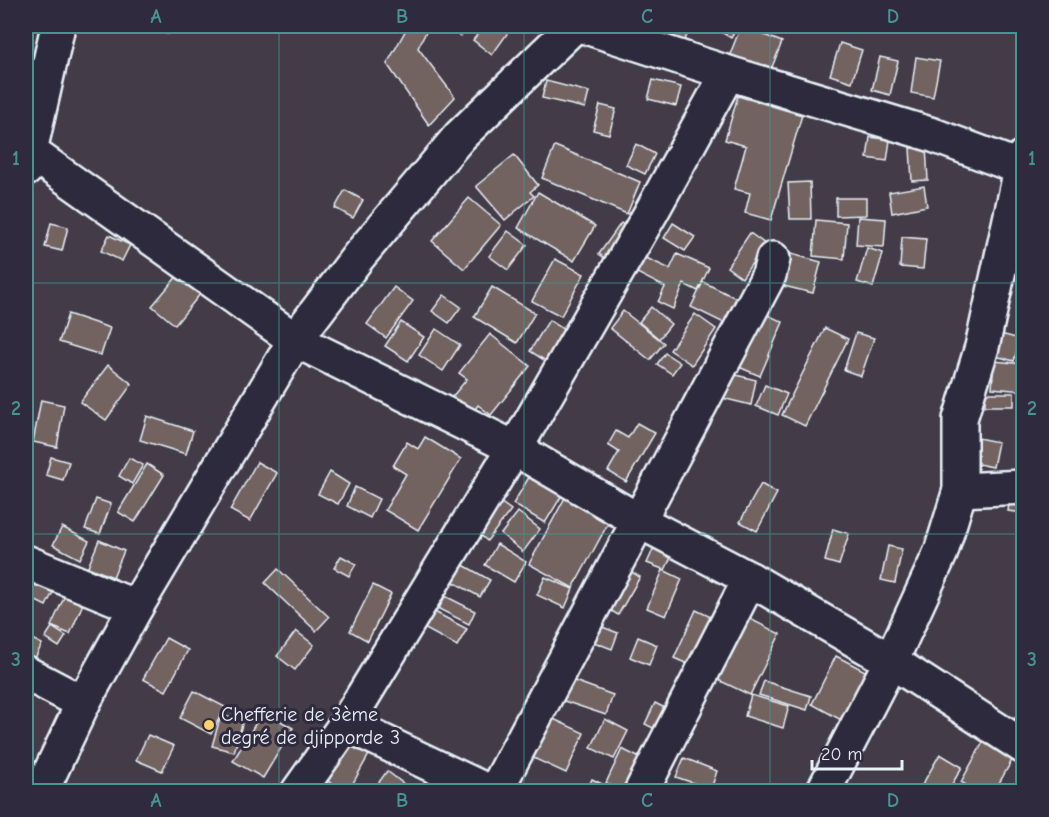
<svg xmlns="http://www.w3.org/2000/svg" width="1049" height="817" font-family="'Comic Neue',sans-serif">
<rect width="100%" height="100%" fill="#433b48"/>
<filter id="ink" filterUnits="userSpaceOnUse"><feTurbulence type="fractalNoise" baseFrequency=".0167" numOctaves="2"/><feDisplacementMap in="SourceGraphic" scale="12" xChannelSelector="R" yChannelSelector="G"/><feConvolveMatrix kernelMatrix="1 2 1 2 8 2 1 2 1" color-interpolation-filters="sRGB"/></filter>
<g filter="url(#ink)">
<g fill="#726360" stroke="#e8f1f8" stroke-width="1.5">
<path d="M131,26H170L168,34Z"/>
<path d="M408,26H429L418,48L455,97L429,125L387,64Z"/>
<path d="M442,26H466L461,36Z"/>
<path d="M484,26H509L512,27L492,55L473,40Z"/>
<path d="M636,26H655L649,34Z"/>
<path d="M669,26L688,33L682,46L663,37Z"/>
<path d="M711,26H738L731,38Z"/>
<path d="M741,26L782,42L768,77L727,62Z"/>
<path d="M840,43L862,50L852,82L830,75Z"/>
<path d="M880,57L898,61L890,95L872,90Z"/>
<path d="M916,57L940,61L933,97L911,93Z"/>
<path d="M653,80L681,87L676,106L648,99Z"/>
<path d="M546,81L589,92L585,108L542,98Z"/>
<path d="M738,96L802,115L771,220L745,213L750,193L734,189L746,146L725,140Z"/>
<path d="M600,105L616,109L609,134L593,130Z"/>
<path d="M870,137L890,140L887,161L867,158Z"/>
<path d="M636,144L655,154L645,174L626,165Z"/>
<path d="M555,146L640,182L627,214L542,178Z"/>
<path d="M926,147L928,180L912,181L910,148Z"/>
<path d="M514,155L538,185L530,192L534,196L505,220L476,186Z"/>
<path d="M810,182L811,219H790L788,183Z"/>
<path d="M924,186L927,206L892,213L889,192Z"/>
<path d="M345,190L363,200L353,218L335,208Z"/>
<path d="M538,192L595,226L574,261L518,228Z"/>
<path d="M469,198L501,225L464,269L432,241Z"/>
<path d="M836,198H866V215L836,216Z"/>
<path d="M858,217L886,219L884,247L856,245Z"/>
<path d="M816,220L847,223L844,259L813,256Z"/>
<path d="M51,223L68,227L62,251L45,247Z"/>
<path d="M621,223L634,232L613,264L599,254Z"/>
<path d="M673,223L695,237L685,251L664,238Z"/>
<path d="M508,231L527,245L508,270L489,256Z"/>
<path d="M750,233L765,244L742,278L727,267Z"/>
<path d="M109,235L130,245L122,261L101,251Z"/>
<path d="M902,237L926,239L923,269L900,267Z"/>
<path d="M867,248L883,253L873,287L857,282Z"/>
<path d="M784,252L821,262L813,293L775,284Z"/>
<path d="M677,254L709,268L698,291L684,284L673,309L658,302L665,287L637,273L644,257L670,269Z"/>
<path d="M555,259L584,274L561,316L532,301Z"/>
<path d="M179,274L201,293L175,325L152,306Z"/>
<path d="M703,282L736,298L724,323L691,307Z"/>
<path d="M394,287L413,301L386,338L367,324Z"/>
<path d="M492,287L535,313L517,343L474,317Z"/>
<path d="M444,295L461,307L449,323L432,311Z"/>
<path d="M651,307L671,324L659,339L639,322Z"/>
<path d="M755,309L783,322L760,376L732,364Z"/>
<path d="M623,311L664,343L650,360L610,328Z"/>
<path d="M68,314L110,328L101,355L59,342Z"/>
<path d="M695,314L716,329L692,365L670,350Z"/>
<path d="M549,320L566,331L547,362L530,351Z"/>
<path d="M401,322L424,337L408,361L385,346Z"/>
<path d="M825,328L848,339L805,426L782,415Z"/>
<path d="M436,329L460,345L443,371L419,355Z"/>
<path d="M993,332L1020,339L1014,361L988,354Z"/>
<path d="M856,333L874,338L861,376L844,370Z"/>
<path d="M490,334L530,366L491,415L478,405L468,419L447,403L467,379L459,373Z"/>
<path d="M665,353L680,363L672,374L657,364Z"/>
<path d="M994,361L1024,364V391L992,388Z"/>
<path d="M108,365L132,384L106,420L80,402Z"/>
<path d="M728,373L756,380L751,405L722,398Z"/>
<path d="M765,385L787,394L778,415L756,406Z"/>
<rect x="985" y="393" width="29" height="13"/>
<path d="M41,400L64,405L57,447L33,442Z"/>
<path d="M147,416L193,431L186,454L140,440Z"/>
<path d="M637,423L655,433L626,482L608,471L619,452L608,445L616,431L628,438Z"/>
<path d="M425,437L461,459L418,530L385,510L406,474L393,466L407,442L418,449Z"/>
<path d="M978,438L998,442L993,467L973,463Z"/>
<path d="M51,457L69,462L63,480L46,475Z"/>
<path d="M129,458L143,465L132,484L119,476Z"/>
<path d="M257,462L277,473L250,521L230,510Z"/>
<path d="M147,464L164,475L135,522L118,512Z"/>
<path d="M330,472L349,484L338,504L318,494Z"/>
<path d="M532,472L564,492L545,523L513,504Z"/>
<path d="M761,484L777,493L757,531L740,522Z"/>
<path d="M355,487L379,499L370,518L347,506Z"/>
<path d="M1011,491L1024,492V513L1008,511Z"/>
<path d="M567,494L611,518L573,588L529,564Z"/>
<path d="M96,499L111,504L100,534L85,529Z"/>
<path d="M496,499L511,510L487,541L473,528Z"/>
<path d="M518,512L540,529L523,552L501,534Z"/>
<path d="M62,527L89,541L80,559L53,545Z"/>
<path d="M833,529L849,534L839,565L825,561Z"/>
<path d="M99,540L124,551L113,577L88,567Z"/>
<path d="M657,541L675,549L665,570L647,563Z"/>
<path d="M497,544L526,562L514,582L485,565Z"/>
<path d="M888,546L902,549L895,583L881,580Z"/>
<path d="M341,556L356,564L349,576L334,568Z"/>
<path d="M458,562L490,580L480,597L448,579Z"/>
<path d="M620,565L640,577L618,615L597,602Z"/>
<path d="M278,569L329,617L316,631L265,583Z"/>
<path d="M663,570L682,579L666,616L647,608Z"/>
<path d="M33,577L55,588L46,606L26,596Z"/>
<path d="M545,577L573,589L565,608L537,595Z"/>
<path d="M373,585L391,594L368,641L350,631Z"/>
<path d="M67,591L85,599L70,634L51,626Z"/>
<path d="M445,596L475,611L469,624L439,609Z"/>
<path d="M429,609L467,629L457,646L420,626Z"/>
<path d="M696,610L713,618L692,666L674,658Z"/>
<path d="M746,617L780,634L750,695L716,679Z"/>
<path d="M592,623L618,633L612,649L586,639Z"/>
<path d="M52,627L66,636L59,647L45,638Z"/>
<path d="M296,631L314,645L295,670L277,656Z"/>
<path d="M26,636L42,644L33,662L26,658Z"/>
<path d="M638,637L657,645L649,665L630,657Z"/>
<path d="M166,638L188,650L166,691L143,679Z"/>
<path d="M836,656L867,672L843,721L812,704Z"/>
<path d="M569,679L613,695L606,715L561,700Z"/>
<path d="M764,681L811,696L807,710L759,695Z"/>
<path d="M194,691L225,707L211,734L180,718Z"/>
<path d="M751,695L789,706L783,728L745,716Z"/>
<path d="M655,703L671,711L661,732L645,724Z"/>
<path d="M1024,708V739L1008,726Z"/>
<path d="M263,711L293,728L263,778L233,761Z"/>
<path d="M221,715L243,721L234,752L212,746Z"/>
<path d="M549,717L584,733L566,773L531,757Z"/>
<path d="M605,719L628,731L614,759L591,748Z"/>
<path d="M353,729L376,742L348,792H346L324,779Z"/>
<path d="M148,735L174,746L162,771L136,760Z"/>
<path d="M986,737L1015,755L994,792H977L961,782Z"/>
<path d="M622,749L648,762L634,792H624L606,783Z"/>
<path d="M940,754L962,767L951,786L962,792H918Z"/>
<path d="M684,758L717,771L711,789L676,777Z"/>
<path d="M387,771L405,785L400,792H372Z"/>
<path d="M592,779L618,792H586Z"/>
<path d="M786,786L799,792H783Z"/>
</g>
<g fill="none" stroke-linecap="round" stroke-linejoin="round">
<defs>
<g id="minor">
<path d="M583,26L728,73L933,135L1024,169"/>
<path d="M26,149L295,340L514,448L639,521L750,579L891,661L1024,747"/>
<path d="M26,169L58,26"/>
<path d="M515,449L652,211L728,73"/>
<path d="M960,490L1024,487"/>
<path d="M26,562L136,607"/>
<path d="M26,673L83,703"/>
<path d="M346,724L489,792"/>
<path d="M41,792L83,703L136,607L295,340L358,257L460,136L574,26"/>
<path d="M298,792L346,724L514,448"/>
<path d="M495,792L769,275L773,259"/>
<path d="M641,792L750,579"/>
<path d="M823,792L891,661L941,552L960,490V419L982,347L1024,156"/>
</g>
</defs>
<use href="#minor" stroke="#e8f1f8" stroke-width="38"/>
<use href="#minor" stroke="#2f2a3d" stroke-width="33"/>
</g>
</g>
<path fill="none" stroke="#459590" stroke-width="1.5" stroke-opacity="0.55" d="M279,26V792M524,26V792M770,26V792M26,283H1024M26,534H1024"/>
<circle fill="#ffd166" stroke="#2f2a3d" stroke-width="2" cx="209" cy="725" r="6"/>
<g text-anchor="middle" stroke-width="6" stroke-linejoin="round" paint-order="stroke">
<g font-size="20" fill="#e8f1f8" stroke="#2f2a3d" text-anchor="start">
<text x="221" y="721">Chefferie de 3ème<tspan x="221" dy="23">degré de djipporde 3</tspan></text>
</g>
</g>
<rect width="1049" height="817" fill="none" stroke="#2f2a3d" stroke-width="66"/>
<path d="M812 760v9h90v-9" fill="none" stroke="#e8f1f8" stroke-width="3"/>
<text x="821" y="760" font-size="18" fill="#e8f1f8" stroke="#2f2a3d" stroke-width="4.5" paint-order="stroke">20 m</text>
<rect x="33" y="33" width="983" height="751" fill="none" stroke="#459590" stroke-width="2"/>
<g font-size="20" text-anchor="middle" font-weight="bold" fill="#459590">
<text x="156" y="23">A</text>
<text x="402" y="23">B</text>
<text x="647" y="23">C</text>
<text x="893" y="23">D</text>
<text x="16" y="165">1</text>
<text x="1032" y="165">1</text>
<text x="16" y="415">2</text>
<text x="1032" y="415">2</text>
<text x="16" y="666">3</text>
<text x="1032" y="666">3</text>
<text x="156" y="807">A</text>
<text x="402" y="807">B</text>
<text x="647" y="807">C</text>
<text x="893" y="807">D</text>
</g>
</svg>
